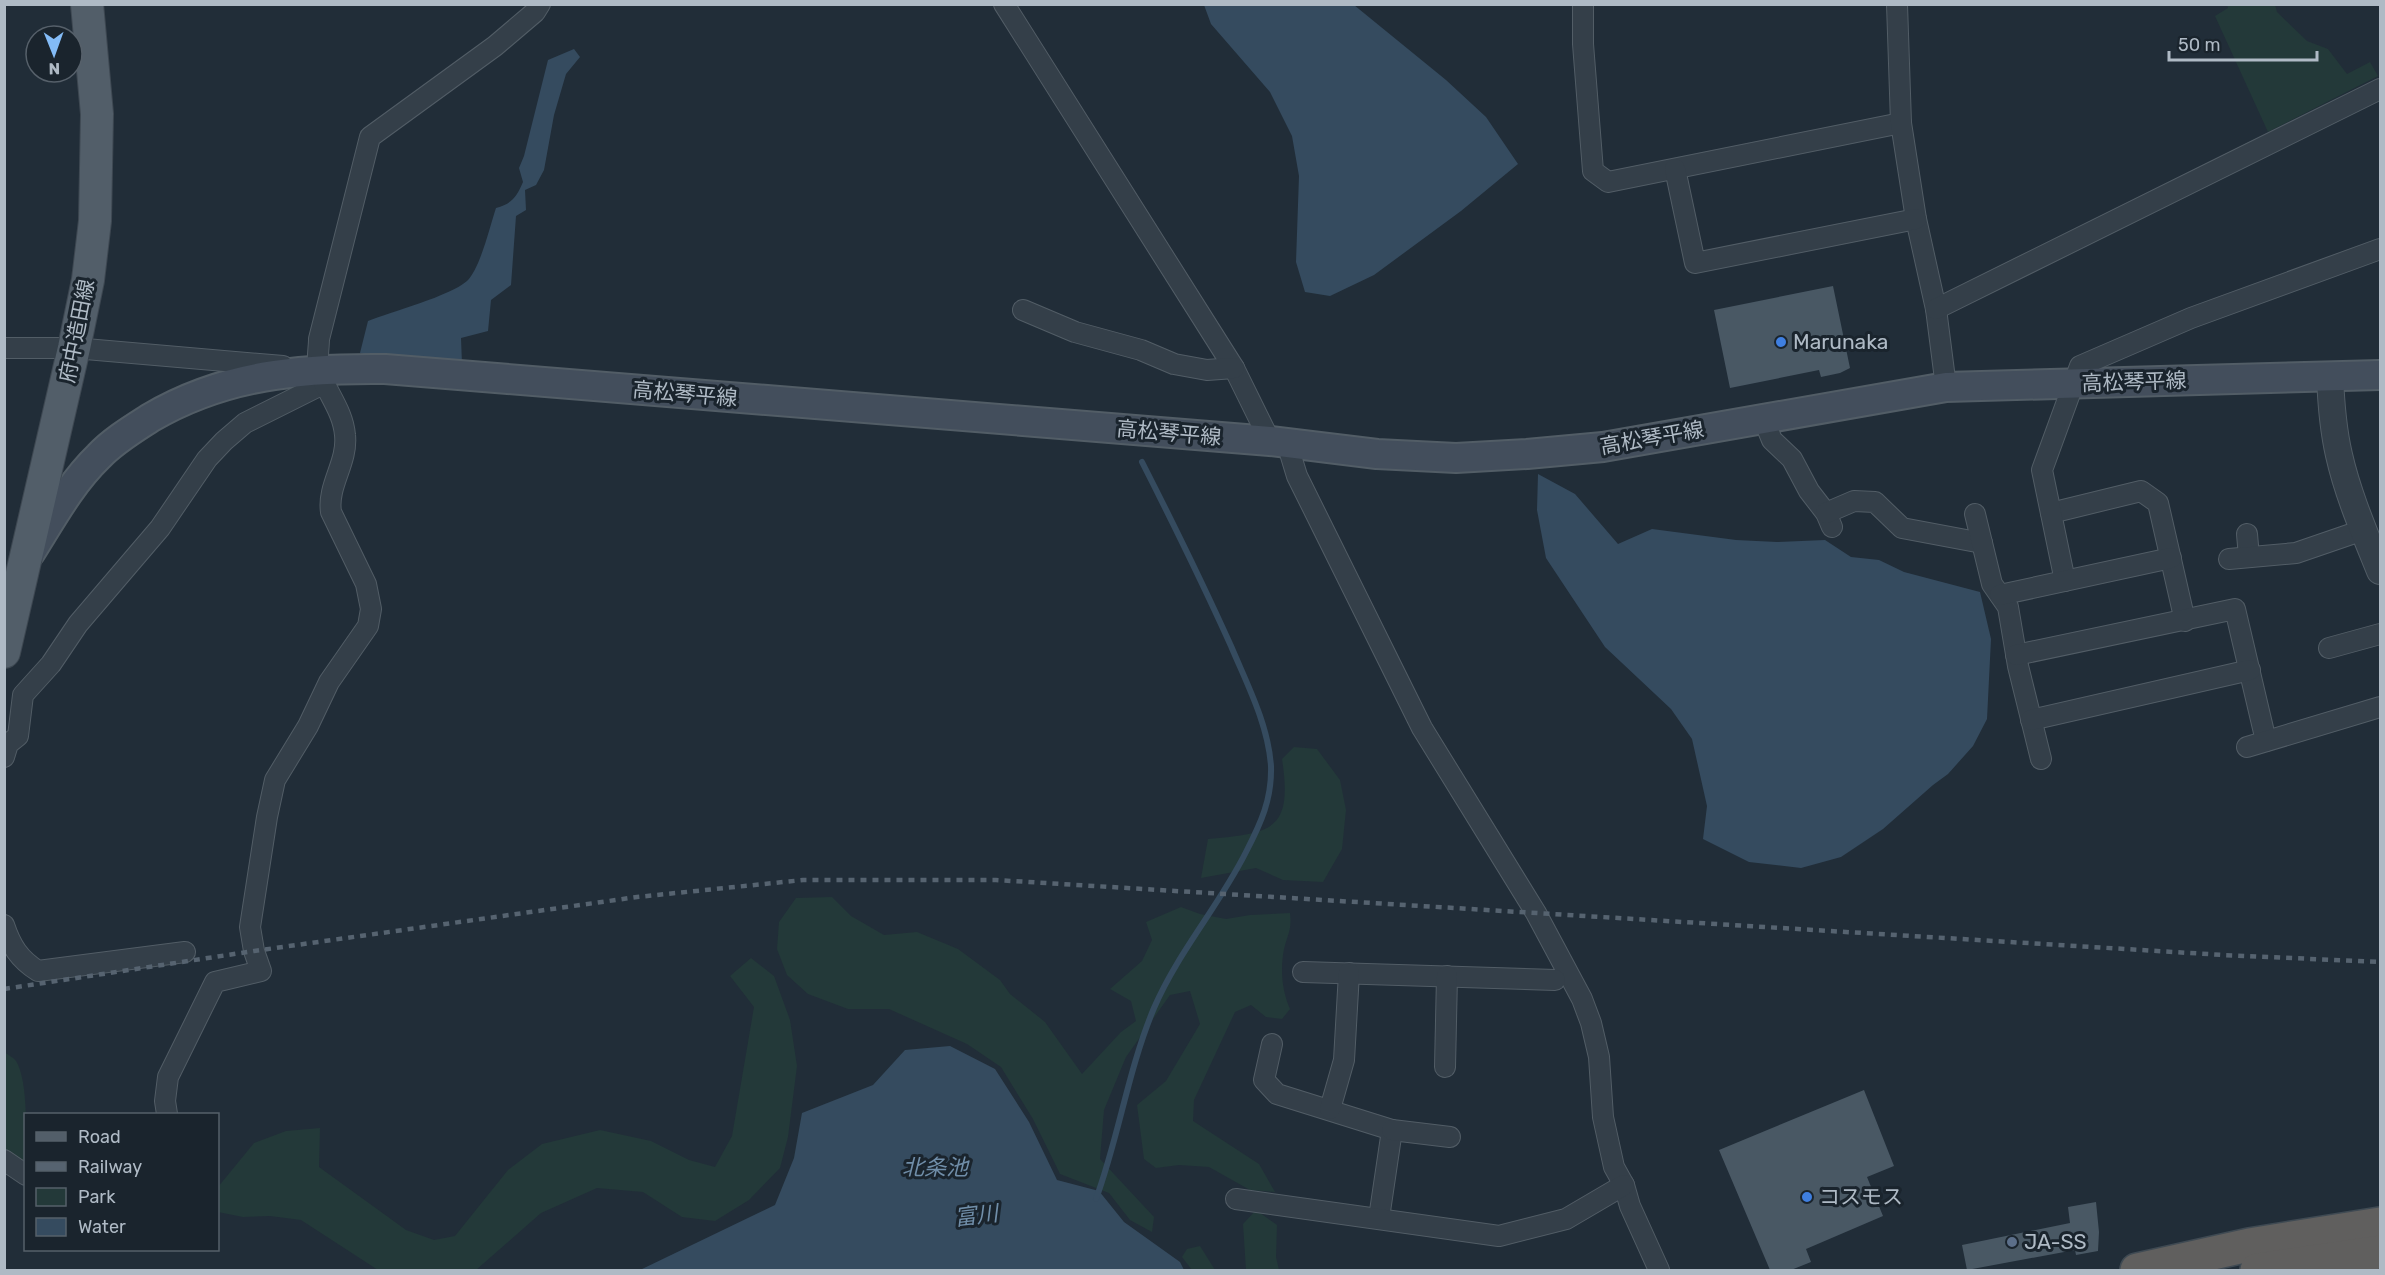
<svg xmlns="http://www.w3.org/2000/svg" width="2385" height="1275" font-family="Rubik,'Noto Sans JP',sans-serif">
<rect width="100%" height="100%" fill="#212d38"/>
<g fill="#233939">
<path d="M2227,5H2275L2277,12L2307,41L2328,49L2347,74L2370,62L2378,76L2268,132L2215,16L2228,8Z"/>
<path d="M1294,747L1317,749L1340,780L1346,810L1342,849L1323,882L1283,880L1256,868L1201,878L1208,839C1272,833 1293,831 1282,759Z"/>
<path d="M832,897L851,916L884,935L917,932L958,949L1000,980L1010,994L1045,1022L1082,1074L1121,1032L1136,1021L1131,1001L1110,989L1142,961L1152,940L1146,922L1181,907L1200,914L1226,919L1250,915L1290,913C1292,929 1288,934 1284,949C1280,970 1282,990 1290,1009L1282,1019L1266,1017L1251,1005L1235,1012L1194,1100L1193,1121L1259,1164L1275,1192L1250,1190L1209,1167L1179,1165L1156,1168L1144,1159L1137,1105L1166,1081L1200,1024L1190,991L1170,995L1126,1057L1104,1110L1100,1159L1154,1217L1152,1232L1130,1220L1109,1193L1060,1174L1033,1119L1001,1067L967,1044L889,1009H848L808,994L787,975L777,949L779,922L796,898Z"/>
<path d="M751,958L774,976L790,1020L797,1066L788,1137L780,1168L749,1200L715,1221L682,1217L643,1192L597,1188L541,1213L476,1270H378L301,1220L270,1216L243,1217L218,1212V1187L254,1143L286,1131L320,1128L319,1167L406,1230L434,1240L455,1236L508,1170L542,1144L600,1130L651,1141L689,1160L715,1167L732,1136L754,1007L730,976Z"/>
<path d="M4,1052C8,1055 13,1057 16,1061C29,1082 26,1140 25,1165L5,1151Z"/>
<path d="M1256,1210L1277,1225L1276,1257L1279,1270H1246L1243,1224Z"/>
<path d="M1200,1246L1215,1270H1192L1182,1257L1187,1249Z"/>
</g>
<g fill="#354b5f">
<path d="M1204,5H1354L1446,80L1486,117L1518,164L1461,211L1374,275L1330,296L1305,292L1296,262L1299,176L1292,136L1270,92L1211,24Z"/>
<path d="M574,49L580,57L566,74L554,115L544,170L536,185L525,190L526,210L516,216L511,285L491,300L488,331L461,338L462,364L373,357L360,353L368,321C391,312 450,296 467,281C480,269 490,226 496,208C512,204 517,196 523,182L519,168L524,156L548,60Z"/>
<path d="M1538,474L1575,494L1618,544L1652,529L1736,540L1777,542L1825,540L1851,557L1879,560L1904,572L1980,592L1991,639L1987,719L1973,746L1948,774L1933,785L1883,829L1841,857L1801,868L1749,862L1703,839L1707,806L1692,739L1671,709L1605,647L1546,558L1537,510Z"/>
<path d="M950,1046L995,1069L1029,1122L1057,1180L1099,1191L1124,1222L1180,1262L1184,1270H640L775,1205L794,1158L802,1113L873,1085L905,1050Z"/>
</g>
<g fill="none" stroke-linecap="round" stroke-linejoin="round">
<path stroke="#354b5f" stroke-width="6" d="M1096,1199C1119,1136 1128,1070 1154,1008C1178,952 1219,906 1246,852C1261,823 1272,799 1271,766C1268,724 1247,684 1231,646C1203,584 1173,523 1142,462"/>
</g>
<g fill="#495864">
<path d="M1833,286L1850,368L1840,373L1821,377L1819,370L1730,388L1714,310Z"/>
<path d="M1864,1090L1894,1166L1867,1177L1883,1216L1806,1249L1811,1262L1791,1270H1770L1719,1150Z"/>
<path d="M2096,1202L2099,1232L2098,1251L2076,1255L2075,1250L1967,1270L1962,1245L2070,1223L2068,1207Z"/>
</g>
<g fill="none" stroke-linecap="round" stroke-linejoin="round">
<defs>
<g id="minor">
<path d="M1004,4L1234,368L1270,441"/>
<path d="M1583,4V44L1593,171L1608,182L1901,123"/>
<path d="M1897,4L1901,123L1916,219L1936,309L1946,387"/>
<path d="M1675,169L1695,263L1916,219"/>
<path d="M1936,309L2380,89"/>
<path d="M1023,310L1075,332L1141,350L1174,364L1207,370L1234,368"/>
<path d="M4,348H74L283,366"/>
<path d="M1763,418L1772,440L1792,459L1809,491L1826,513L1832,527"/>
<path d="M1287,443L1297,476L1422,728L1536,913L1582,999L1591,1023L1599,1057L1603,1117L1614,1167L1624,1185L1630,1206L1659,1270"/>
<path d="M1826,513L1854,501L1875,502L1902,528L1982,543"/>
<path d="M2051,513L2141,491L2158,503L2185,621"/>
<path d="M1975,514L1992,584L2008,607L2018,666L2041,759"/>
<path d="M2247,534L2249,557"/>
<path d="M2229,559L2296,553L2363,530"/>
<path d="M2065,581L2042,470L2080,366L2191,318L2380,249"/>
<path d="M2000,595L2171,558"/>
<path d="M2329,648L2380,634"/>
<path d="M2016,655L2235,609L2266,741"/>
<path d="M2031,720L2250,670"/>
<path d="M2247,747L2380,707"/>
<path d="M4,757L8,744L18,736L23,695L51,664L78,624L160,528L207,459L224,441L245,423L325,383"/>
<path d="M4,925C11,946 19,959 38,971L185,952"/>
<path d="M1303,972L1555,980"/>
<path d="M1272,1044L1264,1080L1277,1094L1392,1130L1379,1218"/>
<path d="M1445,1067L1447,976"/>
<path d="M1330,1109L1344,1060L1349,973"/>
<path d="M167,1114L165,1101L168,1077L215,982L261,971L254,951L250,927L267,817L275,780L308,726L329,682L368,626L371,609L366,584L331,512C327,485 348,463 345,435C343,411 327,393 319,371C316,362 319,349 319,339L370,137L495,46L535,12L540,4"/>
<path d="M1392,1130L1450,1137"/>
<path d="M4,1160L26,1175"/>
<path d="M1236,1199L1499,1236L1566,1219L1624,1185"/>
</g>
<path id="tertiary" d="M2330,376C2331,403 2333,429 2339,455C2348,495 2365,534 2380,571"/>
<path id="secondary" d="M30,553C51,520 70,484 99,456C113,441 133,429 150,418C225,374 301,368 385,369L1270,441L1377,454L1456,458L1527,454L1603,447L1946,387L2380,375"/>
<path id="primary" d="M4,652L74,348L88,280L95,221L97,114L87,4"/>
<g id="trunk">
<path d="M2137,1270L2249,1245L2380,1224"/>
<path d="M2257,1270L2380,1252"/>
</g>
</defs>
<use href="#minor" stroke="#525d66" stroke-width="22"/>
<use href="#tertiary" stroke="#525d66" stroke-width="28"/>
<use href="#secondary" stroke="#525d66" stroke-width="32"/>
<use href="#primary" stroke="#3e4852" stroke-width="34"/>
<use href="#trunk" stroke="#3f4a53" stroke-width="36"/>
<use href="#minor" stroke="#343f49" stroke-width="20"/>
<use href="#tertiary" stroke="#343f49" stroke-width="26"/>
<use href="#secondary" stroke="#434e5c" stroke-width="28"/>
<use href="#primary" stroke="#525e69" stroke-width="32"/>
<use href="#trunk" stroke="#605f5e" stroke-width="33"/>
<path stroke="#566370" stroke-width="4.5" stroke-dasharray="6 6" stroke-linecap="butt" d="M4,989L254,951L637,897L803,880H996L2223,955L2380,962"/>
</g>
<g fill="#3f7fe0" stroke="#1a242d" stroke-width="2">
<circle cx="1781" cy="342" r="6"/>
<circle cx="1807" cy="1197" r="6"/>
</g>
<circle fill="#5c6f8a" stroke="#1a242d" stroke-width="2" cx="2012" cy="1242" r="6"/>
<g text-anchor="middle" stroke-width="6" stroke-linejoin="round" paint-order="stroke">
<g font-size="21" fill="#afbac5" stroke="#1a242d">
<text transform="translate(77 331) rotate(-79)" y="7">府中造田線</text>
<text transform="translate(2134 382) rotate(-2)" y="7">高松琴平線</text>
<text transform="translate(685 394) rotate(5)" y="7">高松琴平線</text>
<text transform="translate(1169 433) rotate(5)" y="7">高松琴平線</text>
<text transform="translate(1652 438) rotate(-10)" y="7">高松琴平線</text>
</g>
<g font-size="21" fill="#afbac5" stroke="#1a242d" text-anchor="start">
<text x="1793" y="349">Marunaka</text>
<text x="1819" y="1204">コスモス</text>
<text x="2024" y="1249">JA-SS</text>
</g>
<g font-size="22" font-style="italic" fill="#708ea9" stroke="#1a242d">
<text x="935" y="1175">北条池</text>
<text transform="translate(976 1215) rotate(-7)" y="8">富川</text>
</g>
</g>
<rect width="2385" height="1275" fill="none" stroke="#afbac5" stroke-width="12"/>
<rect x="24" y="1113" width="195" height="138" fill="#1a242d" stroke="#56606a" stroke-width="1.5"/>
<rect x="36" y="1132" width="30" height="9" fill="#525e69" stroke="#56606a" stroke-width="1.5"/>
<text x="78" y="1143" font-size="18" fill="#afbac5">Road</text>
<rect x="36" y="1162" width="30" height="9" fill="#566370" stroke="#56606a" stroke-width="1.5"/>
<text x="78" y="1173" font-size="18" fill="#afbac5">Railway</text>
<rect x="36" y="1188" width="30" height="18" fill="#233939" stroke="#56606a" stroke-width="1.5"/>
<text x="78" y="1203" font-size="18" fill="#afbac5">Park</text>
<rect x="36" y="1218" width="30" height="18" fill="#354b5f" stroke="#56606a" stroke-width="1.5"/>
<text x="78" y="1233" font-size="18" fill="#afbac5">Water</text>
<g transform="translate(54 54) rotate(179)"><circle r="28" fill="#1a242d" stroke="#56606a" stroke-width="1.5"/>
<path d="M0-4.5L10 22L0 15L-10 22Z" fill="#83bbf6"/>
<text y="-9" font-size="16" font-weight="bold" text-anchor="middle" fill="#afbac5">N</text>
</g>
<path d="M2169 51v9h148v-9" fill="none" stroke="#afbac5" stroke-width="3"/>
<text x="2178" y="51" font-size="18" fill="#afbac5" stroke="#1a242d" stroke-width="4.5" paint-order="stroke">50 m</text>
</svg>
